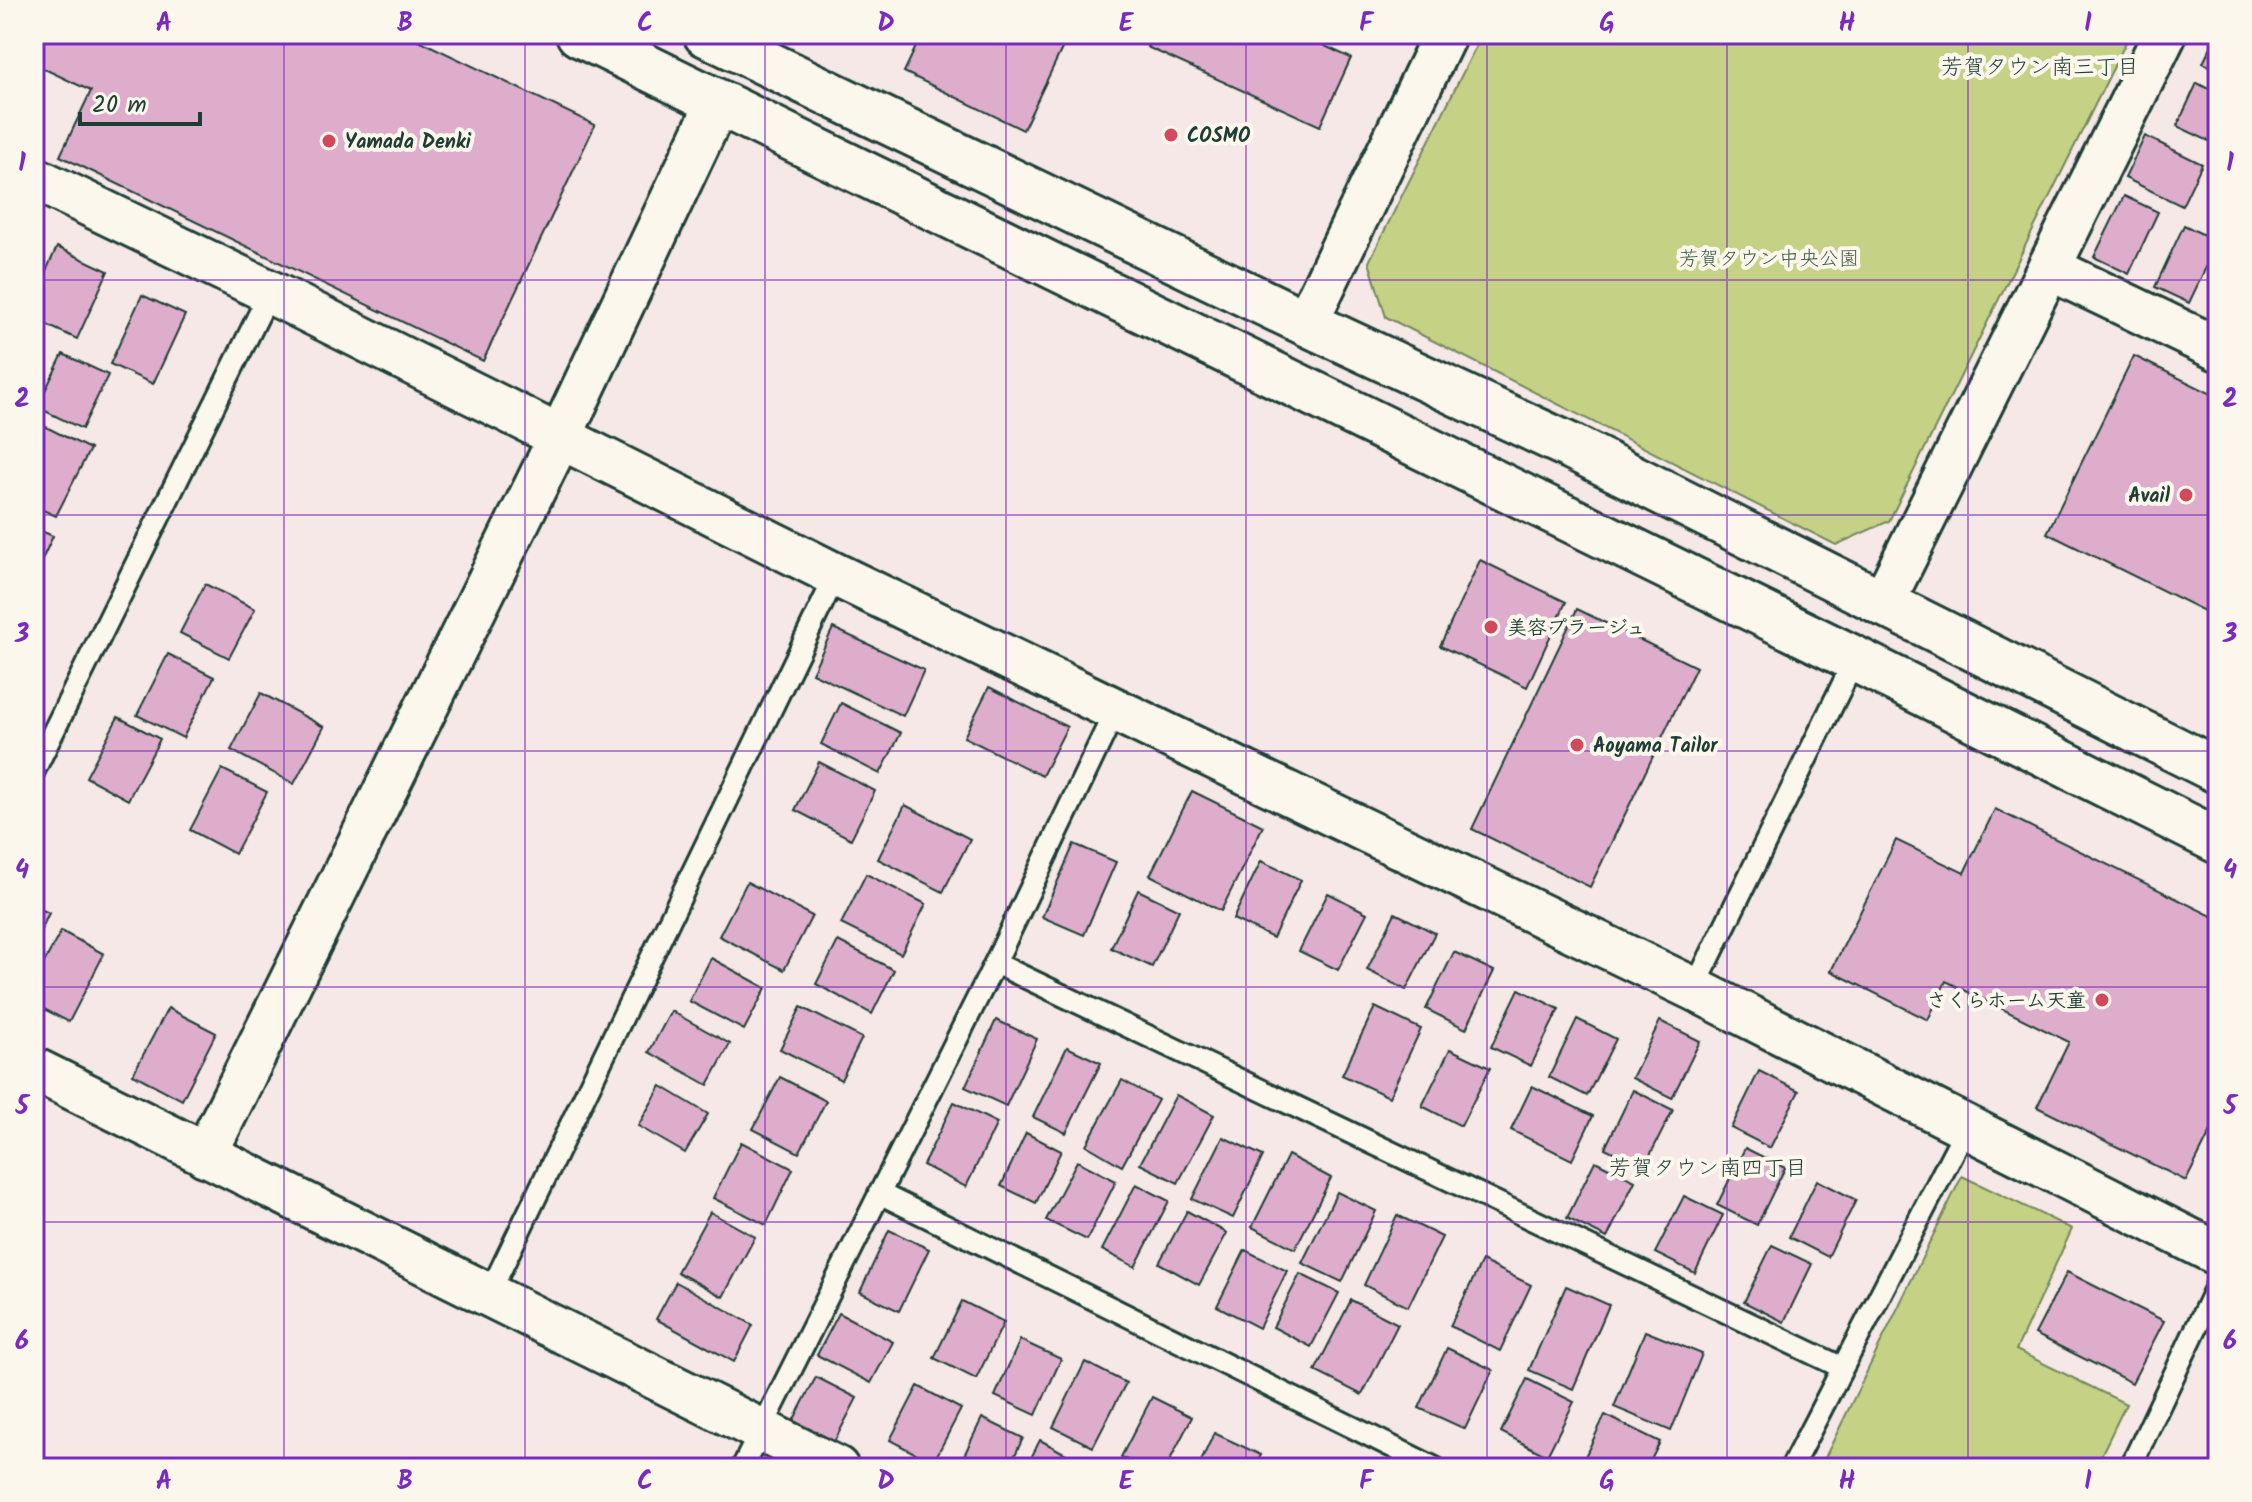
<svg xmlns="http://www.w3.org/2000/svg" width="2252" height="1502" font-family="Kalam,'Klee One',sans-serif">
<rect width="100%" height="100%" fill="#f5e8e6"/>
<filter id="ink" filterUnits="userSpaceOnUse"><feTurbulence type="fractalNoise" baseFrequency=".0125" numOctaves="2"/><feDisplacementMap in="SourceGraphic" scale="16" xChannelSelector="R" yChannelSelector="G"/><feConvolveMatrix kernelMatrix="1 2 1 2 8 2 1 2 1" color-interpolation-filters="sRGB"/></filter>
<g filter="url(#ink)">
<g fill="#c5d185" stroke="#72875c" stroke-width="2">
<path d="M1482,34H2130L1889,521L1836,545L1386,317L1369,262Z"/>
<path d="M1962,1176L2072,1229L2016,1350L2126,1404L2095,1468H1820Z"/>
</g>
<g fill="#deadcc" stroke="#1f3d34" stroke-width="2">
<path d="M47,34H406L595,125L483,361L60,156L91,91L34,64Z"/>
<path d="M922,34H1069L1023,130L904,72Z"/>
<path d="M1153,34H1299L1351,58L1320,126L1147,47Z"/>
<path d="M2217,34H2218V70L2203,63Z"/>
<path d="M2197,83L2218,93V137L2215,144L2177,126Z"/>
<path d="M2145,136L2202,164L2182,206L2125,178Z"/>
<path d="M2124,196L2158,212L2129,274L2094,257Z"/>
<path d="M2184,225L2218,242L2189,303L2155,287Z"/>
<path d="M57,247L108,271L77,339L34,319V297Z"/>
<path d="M142,295L185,315L153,384L110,364Z"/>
<path d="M34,341L43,345L34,363Z"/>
<path d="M63,354L108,375L82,429L37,407Z"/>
<path d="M2134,356L2218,397V618L2047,533Z"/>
<path d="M42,425L90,449L56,516L34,506V442Z"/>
<path d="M34,528L53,536L34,577Z"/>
<path d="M1480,560L1566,602L1527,687L1440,646Z"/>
<path d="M205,584L255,609L229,658L180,633Z"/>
<path d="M1577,609L1696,667L1590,887L1472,829Z"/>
<path d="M833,628L924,670L903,716L812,673Z"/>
<path d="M168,654L214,677L183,738L137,715Z"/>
<path d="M989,687L1067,727L1042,776L964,737Z"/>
<path d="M261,693L324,727L294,784L231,750Z"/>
<path d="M841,703L901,733L880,774L821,744Z"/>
<path d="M118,717L160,739L128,800L86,777Z"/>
<path d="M819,762L875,791L851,839L795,810Z"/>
<path d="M222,769L267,792L235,854L190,830Z"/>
<path d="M1192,791L1263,826L1221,911L1150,875Z"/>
<path d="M905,805L970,839L943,892L878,859Z"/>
<path d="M1995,809L2218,919V1117L2186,1181L2037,1107L2069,1042L1946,981L1928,1020L1831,971L1896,840L1964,873Z"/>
<path d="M1074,844L1116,862L1084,935L1042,917Z"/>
<path d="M1261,861L1301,880L1273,938L1233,919Z"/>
<path d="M866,874L926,904L901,954L841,924Z"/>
<path d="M747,882L812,916L784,970L719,936Z"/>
<path d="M1138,890L1179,910L1152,967L1111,948Z"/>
<path d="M1328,893L1367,913L1338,970L1299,951Z"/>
<path d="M34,906L49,913L34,945Z"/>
<path d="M1395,913L1435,933L1406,990L1367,970Z"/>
<path d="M61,931L104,954L69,1022L34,1004V981Z"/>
<path d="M838,941L894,970L872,1014L816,984Z"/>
<path d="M1454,952L1494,971L1466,1029L1426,1009Z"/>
<path d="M711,958L766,988L744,1030L689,1001Z"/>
<path d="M1519,989L1559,1009L1531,1066L1491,1047Z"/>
<path d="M801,1007L862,1038L841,1080L780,1049Z"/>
<path d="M1375,1007L1421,1029L1389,1097L1342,1075Z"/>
<path d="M168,1008L216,1033L182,1100L133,1074Z"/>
<path d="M671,1011L730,1044L708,1085L649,1052Z"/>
<path d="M1577,1019L1616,1039L1587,1096L1549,1077Z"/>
<path d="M996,1020L1037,1039L1006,1106L965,1087Z"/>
<path d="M1660,1021L1700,1041L1672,1098L1632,1078Z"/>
<path d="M1067,1047L1101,1063L1066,1133L1033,1117Z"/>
<path d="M1450,1049L1490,1068L1461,1126L1422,1106Z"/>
<path d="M1759,1071L1799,1091L1770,1148L1731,1128Z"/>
<path d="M780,1077L826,1101L799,1153L753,1129Z"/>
<path d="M1122,1080L1158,1100L1122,1166L1086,1145Z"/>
<path d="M661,1086L708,1114L685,1153L638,1126Z"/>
<path d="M1532,1086L1593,1116L1572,1160L1511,1130Z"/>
<path d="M1633,1090L1673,1110L1644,1167L1605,1148Z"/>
<path d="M1176,1095L1214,1115L1178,1183L1140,1164Z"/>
<path d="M954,1102L997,1123L966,1187L923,1165Z"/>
<path d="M1026,1133L1061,1151L1036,1203L1001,1186Z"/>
<path d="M1223,1137L1263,1156L1233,1218L1192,1199Z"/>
<path d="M741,1142L793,1169L766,1225L713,1198Z"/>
<path d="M1745,1148L1785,1168L1757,1225L1717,1205Z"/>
<path d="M1288,1155L1331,1178L1295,1249L1252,1227Z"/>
<path d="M1077,1161L1116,1181L1087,1240L1046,1220Z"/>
<path d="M1595,1161L1635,1181L1607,1238L1567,1218Z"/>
<path d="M1817,1180L1856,1200L1828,1257L1789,1237Z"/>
<path d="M1136,1184L1169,1201L1135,1267L1102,1250Z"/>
<path d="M1337,1192L1376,1211L1342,1282L1302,1263Z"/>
<path d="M1684,1196L1723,1215L1695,1273L1655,1253Z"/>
<path d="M1187,1211L1227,1233L1199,1285L1159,1263Z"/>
<path d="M710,1212L755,1237L723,1297L677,1272Z"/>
<path d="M1397,1215L1442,1237L1408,1307L1364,1285Z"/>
<path d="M889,1230L929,1249L899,1311L860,1292Z"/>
<path d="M1772,1245L1812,1264L1784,1322L1744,1302Z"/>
<path d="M1245,1250L1287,1271L1259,1328L1217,1306Z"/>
<path d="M1482,1261L1531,1285L1500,1351L1450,1326Z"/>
<path d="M2067,1272L2164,1321L2132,1383L2035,1334Z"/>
<path d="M1300,1274L1339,1293L1311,1347L1273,1327Z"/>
<path d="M676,1282L753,1325L734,1362L656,1319Z"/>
<path d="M1566,1286L1609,1305L1573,1389L1529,1370Z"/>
<path d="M1351,1300L1398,1324L1362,1395L1315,1371Z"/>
<path d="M962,1301L1004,1322L976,1379L934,1358Z"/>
<path d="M839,1313L893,1342L871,1383L817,1355Z"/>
<path d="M1645,1331L1702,1354L1671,1431L1614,1407Z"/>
<path d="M1020,1340L1061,1359L1036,1415L995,1396Z"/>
<path d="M1447,1348L1493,1370L1465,1429L1419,1408Z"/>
<path d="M1085,1362L1126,1383L1093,1447L1053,1427Z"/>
<path d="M816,1377L857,1398L832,1446L791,1425Z"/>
<path d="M1527,1379L1574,1402L1547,1456L1501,1432Z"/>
<path d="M918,1386L961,1409L933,1463L890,1440Z"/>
<path d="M1152,1397L1192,1417L1166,1468H1142L1121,1457Z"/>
<path d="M1605,1415L1660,1442L1647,1468L1580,1467Z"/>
<path d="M982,1418L1023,1438L1009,1468H958Z"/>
<path d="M1214,1433L1261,1455L1255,1468H1198Z"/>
<path d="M1040,1440L1090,1467L1089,1468H1026Z"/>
<path d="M1281,1461L1296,1468H1278Z"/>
</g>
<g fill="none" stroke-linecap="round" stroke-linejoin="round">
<defs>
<g id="service">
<path d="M34,771L270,292"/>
<path d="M995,963L1841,1367"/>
<path d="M1694,989L1855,659"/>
<path d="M879,1193L1435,1468"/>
<path d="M489,1294L836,575"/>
<path d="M742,1468L995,963L1116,709"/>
<path d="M1791,1468L1966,1128"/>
<path d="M2130,1468L2218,1282"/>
</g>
<g id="minor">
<path d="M34,178L270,292L836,575L1694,989L2218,1254"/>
<path d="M2049,268L2218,349"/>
<path d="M1306,323L1445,34"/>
<path d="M1882,604L2165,34"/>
<path d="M34,1069L837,1468"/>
<path d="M205,1155L560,437L718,102"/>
</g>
<g id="tertiary">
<path d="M579,34L1855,659L2218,841"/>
<path d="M706,34L1306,323L1572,447L2218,771"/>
</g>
</defs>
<use href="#service" stroke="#1f3d34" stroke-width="26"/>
<use href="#minor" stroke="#1f3d34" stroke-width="48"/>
<use href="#tertiary" stroke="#1f3d34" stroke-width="50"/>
<use href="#service" stroke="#fbf7ec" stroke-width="20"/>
<use href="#minor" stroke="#fbf7ec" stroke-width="42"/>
<use href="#tertiary" stroke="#fbf7ec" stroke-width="44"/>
</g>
</g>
<path fill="none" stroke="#7b2cbf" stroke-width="2" stroke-opacity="0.55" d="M284,34V1468M525,34V1468M765,34V1468M1006,34V1468M1246,34V1468M1487,34V1468M1727,34V1468M1968,34V1468M34,280H2218M34,515H2218M34,751H2218M34,987H2218M34,1222H2218"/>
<g fill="#d1495b" stroke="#fbf7ec" stroke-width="3">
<circle cx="1171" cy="135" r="8"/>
<circle cx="329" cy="141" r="8"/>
<circle cx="2186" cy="495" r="8"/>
<circle cx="1491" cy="627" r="8"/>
<circle cx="1577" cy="745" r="8"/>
<circle cx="2102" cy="1000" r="8"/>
</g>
<g text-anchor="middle" stroke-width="8" stroke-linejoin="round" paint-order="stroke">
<g font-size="20" font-weight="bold" fill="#1f3d34" stroke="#fbf7ec" text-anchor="start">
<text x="1187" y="142">COSMO</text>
<text x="345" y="148">Yamada Denki</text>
<text x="2170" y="502" text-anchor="end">Avail</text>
<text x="1507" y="634">美容プラージュ</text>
<text x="1593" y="752">Aoyama Tailor</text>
<text x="2086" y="1007" text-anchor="end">さくらホーム天童</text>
</g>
<g font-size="20" fill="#405b44" stroke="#fbf7ec">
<text x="1769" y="265">芳賀タウン中央公園</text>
</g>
<g font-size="22" fill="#1f3d34" stroke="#fbf7ec">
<text x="2040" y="74">芳賀タウン南三丁目</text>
<text x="1708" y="1175">芳賀タウン南四丁目</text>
</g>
</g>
<rect width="2252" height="1502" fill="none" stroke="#fbf7ec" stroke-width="88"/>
<path d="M80 112v12h120v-12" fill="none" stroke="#1f3d34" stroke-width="4"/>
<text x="92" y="112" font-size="24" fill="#1f3d34" stroke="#fbf7ec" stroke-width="6" paint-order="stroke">20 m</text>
<rect x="44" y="44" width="2164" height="1414" fill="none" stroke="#7b2cbf" stroke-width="3"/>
<g font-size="26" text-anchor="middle" font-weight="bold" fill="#7b2cbf">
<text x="164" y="31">A</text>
<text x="405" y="31">B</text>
<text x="645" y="31">C</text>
<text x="886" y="31">D</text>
<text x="1126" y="31">E</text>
<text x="1366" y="31">F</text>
<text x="1607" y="31">G</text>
<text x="1847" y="31">H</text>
<text x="2088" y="31">I</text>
<text x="22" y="171">1</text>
<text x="2230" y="171">1</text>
<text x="22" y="407">2</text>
<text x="2230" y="407">2</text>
<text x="22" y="642">3</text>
<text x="2230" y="642">3</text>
<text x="22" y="878">4</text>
<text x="2230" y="878">4</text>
<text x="22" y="1114">5</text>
<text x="2230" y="1114">5</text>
<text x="22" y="1349">6</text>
<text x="2230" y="1349">6</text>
<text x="164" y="1489">A</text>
<text x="405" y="1489">B</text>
<text x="645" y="1489">C</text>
<text x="886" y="1489">D</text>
<text x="1126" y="1489">E</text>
<text x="1366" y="1489">F</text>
<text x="1607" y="1489">G</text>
<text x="1847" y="1489">H</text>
<text x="2088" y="1489">I</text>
</g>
</svg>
